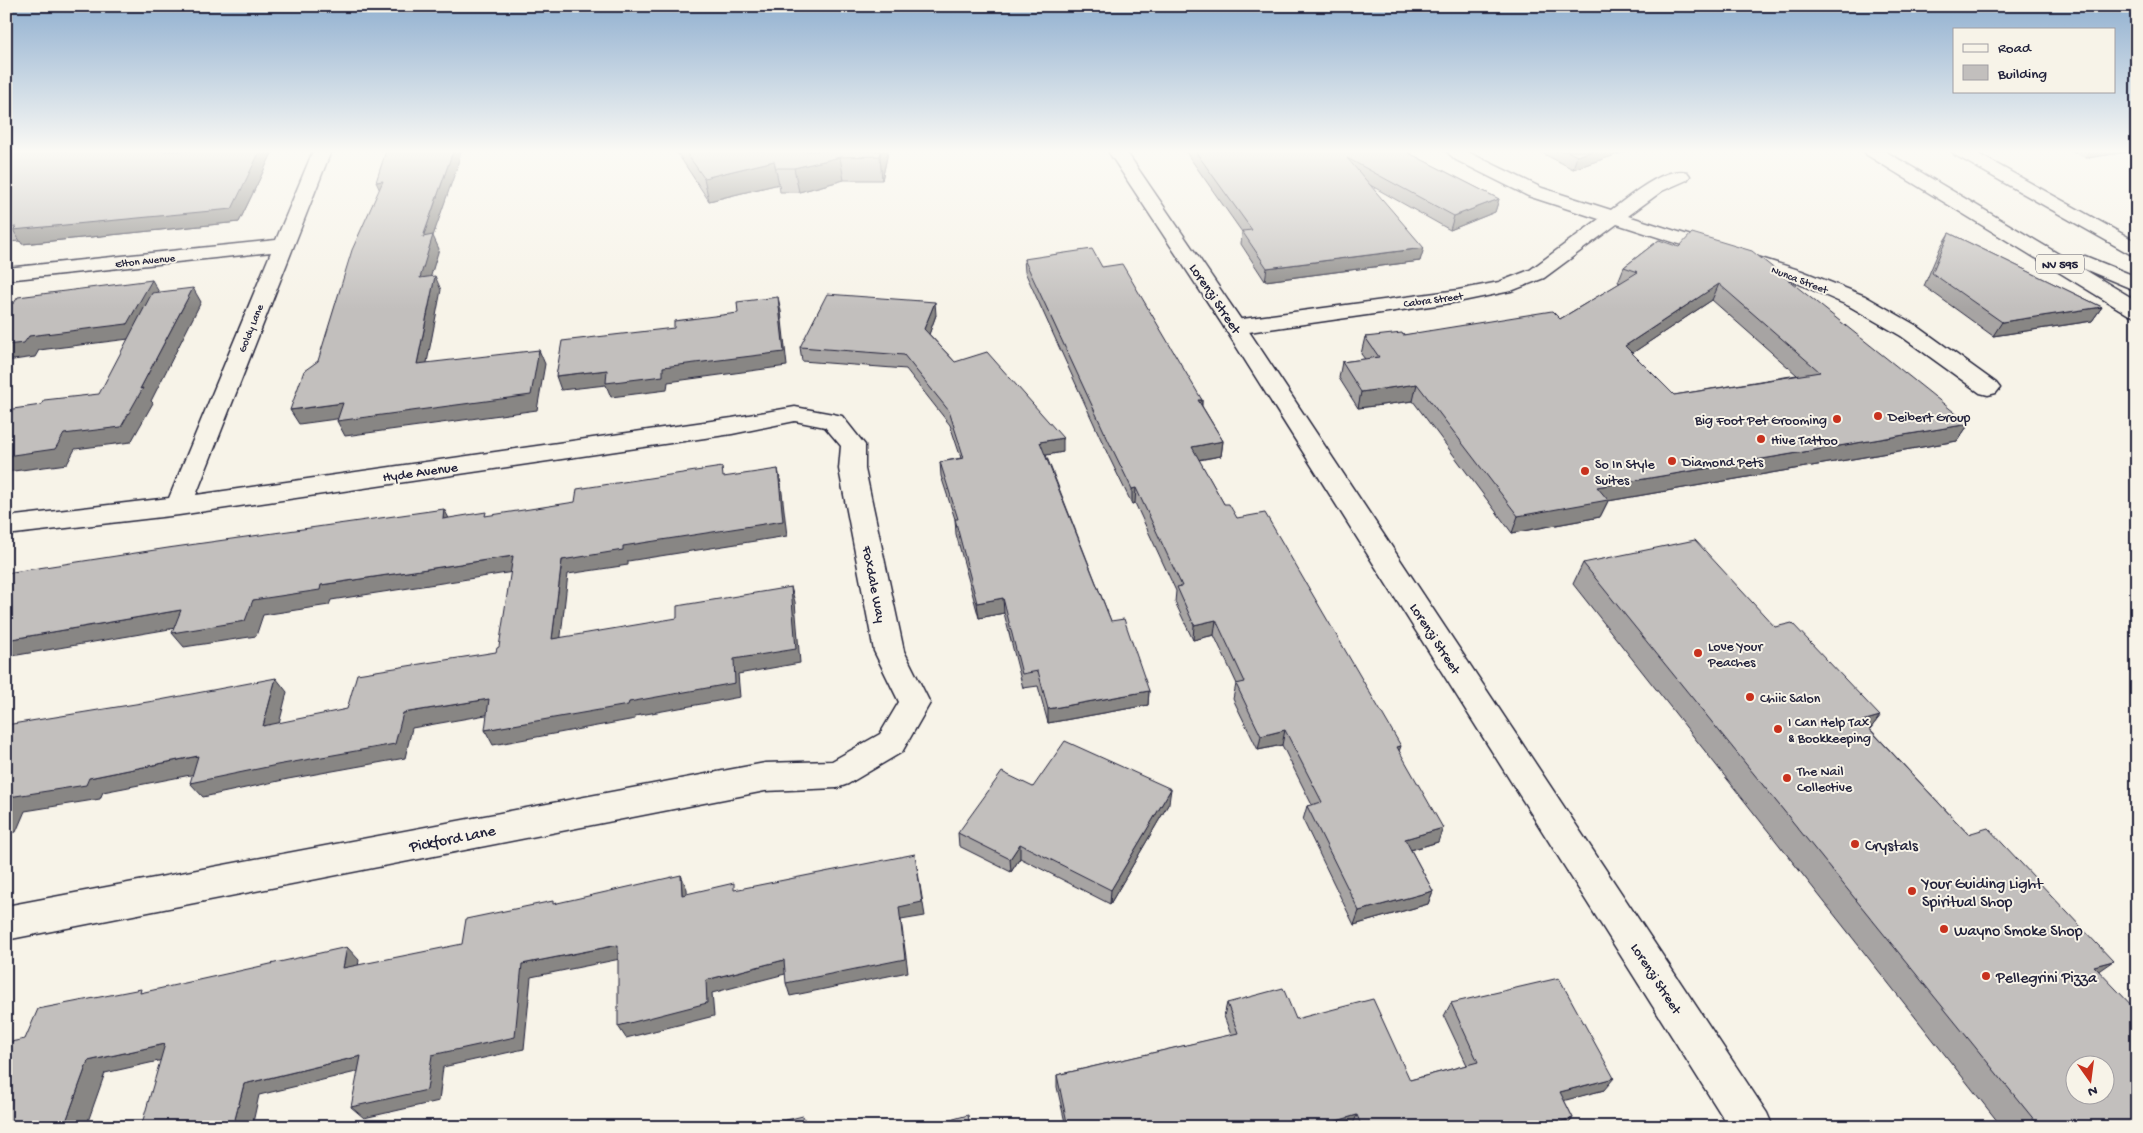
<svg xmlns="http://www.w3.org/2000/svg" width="2143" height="1133" font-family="'Gochi Hand',sans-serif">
<rect width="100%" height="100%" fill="#f7f3e8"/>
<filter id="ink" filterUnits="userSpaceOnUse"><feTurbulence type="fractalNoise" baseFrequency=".02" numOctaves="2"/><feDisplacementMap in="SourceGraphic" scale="10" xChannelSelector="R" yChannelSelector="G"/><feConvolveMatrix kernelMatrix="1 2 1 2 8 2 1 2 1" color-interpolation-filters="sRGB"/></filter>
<g filter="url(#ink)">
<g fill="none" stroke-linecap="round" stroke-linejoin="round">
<defs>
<g id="minor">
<path d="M313,151H331L196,495L732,418L795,407L833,414L842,416L865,445V469L904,651L930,703L902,752L848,784L837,788L765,791L6,940V906L765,763L832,761L880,734L899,702L874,651L839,469L841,446L825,427L795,421L732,434L179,515L6,535V517L169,498L271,252L6,280V268L276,240Z"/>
<path d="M1446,151H1466L1542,188L1611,210C1629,197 1664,166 1687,172L1690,176L1687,180L1662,191L1628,216L1802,271L1865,296L1917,326L1996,383L2000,388L1996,393L1988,395L1980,393L1901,336L1849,306L1788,279L1617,224L1544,278L1511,291L1458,302L1235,334L1227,332L1224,327L1227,322L1235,320L1458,290L1499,282L1530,270L1599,219L1528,196L1456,160Z"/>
</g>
<path id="tertiary" d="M1108,151H1126L1246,327L1767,1113L1773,1127H1729L1224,327Z"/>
<g id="primary">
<path d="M1864,151H1885L2077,265L2075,262L2078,258L2085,256L2137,277V291L2082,268L2137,301V316L2129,315L1867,155Z"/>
<path d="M1952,151H1973L2137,242V256L2130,254L1955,155Z"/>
</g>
</defs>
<use href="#minor" stroke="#22223b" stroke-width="3"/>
<use href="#tertiary" stroke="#22223b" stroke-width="3"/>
<use href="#primary" stroke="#22223b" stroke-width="3"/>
<use href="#minor" fill="#f7f3e8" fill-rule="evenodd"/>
<use href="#tertiary" fill="#f7f3e8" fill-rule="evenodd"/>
<use href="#primary" fill="#f7f3e8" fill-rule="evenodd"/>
</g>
<g fill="#a7a4a3" stroke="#22223b" fill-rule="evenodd">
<path d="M6,151H273L239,222L22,244L21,241L6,242Z"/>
<path d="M676,151H888V152L882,180H844L799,192H780L779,184L709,201Z"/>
<path d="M1185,151H1405L1499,199L1495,212L1450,230L1370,185L1420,261L1265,281L1241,244L1242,232Z"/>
<path d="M1538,151H1627L1573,169Z"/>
<path d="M2072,151H2134L2086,158Z"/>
<path d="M1949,233L2102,307L2092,321L1993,336L1924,286L1941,246Z"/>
<path d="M1659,240L1969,424L1957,441L1608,501L1600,517L1512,533L1413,401L1358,408L1339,378L1342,362L1365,359L1361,354L1365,337L1403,335L1560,319L1620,283L1618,282L1624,267ZM1712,300L1797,375L1674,395L1632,353Z"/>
<path d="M1024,259L1102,267L1202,400V406L1223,441L1221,456L1199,460L1224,504L1237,518L1399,752L1438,842L1411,850L1433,891L1428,904L1354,925L1303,820L1307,806L1312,805L1282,745L1258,750L1233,699L1236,684H1237L1214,635L1193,640L1175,602L1176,591L1135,503L1132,504L1109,457L1025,272Z"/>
<path d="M936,315L929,334L955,362L1063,452L1046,455L1111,621L1149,691L1148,705L1048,723L1038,686L1023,688L1004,613L979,618L956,534L955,519L941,476L940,462L961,458L950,425L906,369L802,361L800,347Z"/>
<path d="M1583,563L1775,627L1880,716L1870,729L1968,834L2099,971L2137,1127H2002L1573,584Z"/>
<path d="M1033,787L1169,803L1110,904L1020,858L1011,872L959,846L958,833Z"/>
<path d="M1227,1003L1296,1019L1410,1080L1467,1065L1444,1016L1451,1003L1604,1090L1564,1100L1573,1118L1566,1127H1066L1057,1087V1075L1231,1035L1224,1016Z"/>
</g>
<g fill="#888684" stroke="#22223b">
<path d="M260,151H273L239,222L22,244L13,230Z"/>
<path d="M453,151H461L457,167L433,236L439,249L426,292L420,278L423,237Z"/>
<path d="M881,151H888V152L882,180L880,156Z"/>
<path d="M1593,151H1627L1573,169L1577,156Z"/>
<path d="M2090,151H2134L2086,158Z"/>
<path d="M840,157L844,180L799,192L794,168Z"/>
<path d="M774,161L779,184L709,201L704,178Z"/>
<path d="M383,181L382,195L376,182Z"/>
<path d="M1499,199L1495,212L1450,230L1454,216Z"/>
<path d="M1424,248L1420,261L1265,281L1267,268Z"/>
<path d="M435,276L441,290L424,378L417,364Z"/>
<path d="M152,280L160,294L137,338L39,350L35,357L6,361V345L29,336Z"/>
<path d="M1719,284L1712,300L1619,362L1625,346Z"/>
<path d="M193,288L201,302L151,401L153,403L131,442L75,449L67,464L6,472V456L64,434L140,389Z"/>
<path d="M778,297L781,311L787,366L668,382L667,390L611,397L606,385L561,390L556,376L607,370L663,367Z"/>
<path d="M935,302L936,315L926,343L924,329Z"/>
<path d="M2102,307L2092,321L1993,336L2002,322Z"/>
<path d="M539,350L545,364L537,410L345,436L337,421Z"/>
<path d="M1417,384L1413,401L1358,408L1361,392Z"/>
<path d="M1198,400H1202L1201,414Z"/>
<path d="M343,403L351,417L299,424L290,410Z"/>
<path d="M1969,424L1957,441L1608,501L1600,517L1512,533L1518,516L1597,487Z"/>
<path d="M1063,438V452L1041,456L1040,442Z"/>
<path d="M1223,441L1221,456L1190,461L1192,447Z"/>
<path d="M778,469L781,484L787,536L628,561V565L568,574L559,653L552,639L562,560L623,546Z"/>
<path d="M1136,488L1135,503L1132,504V489Z"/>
<path d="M444,509L452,524L443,519Z"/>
<path d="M513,556L520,571L331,600L329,605L263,615L256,636L184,647L172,633L253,600L321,585Z"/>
<path d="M791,587L795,602L800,663L738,674L740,697L635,716V719L493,745L485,730L629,702L734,659Z"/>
<path d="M1003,598L1004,613L979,618L977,603Z"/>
<path d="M181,610L193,625L6,657V640Z"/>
<path d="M1216,620L1214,635L1193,640L1194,625Z"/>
<path d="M276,678L287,692L275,740L263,726Z"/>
<path d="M1149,691L1148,705L1048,723V709Z"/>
<path d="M489,699L497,713L412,728L405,758L288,779L203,797L190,783L403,713Z"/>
<path d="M1880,716L1864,737L1862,721Z"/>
<path d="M1285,730L1282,745L1258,750L1261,736Z"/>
<path d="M1401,746L1396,760L1397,747Z"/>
<path d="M198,756L211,771L103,792L100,799L25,811L16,832L6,834V804L9,797L89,778Z"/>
<path d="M1171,789L1169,803L1110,904L1111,890Z"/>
<path d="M1443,828L1438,842L1400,853L1405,839Z"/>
<path d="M1020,844V858L1011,872L1010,859Z"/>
<path d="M915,854L925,916L901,920L908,972L790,996L786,983L899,907Z"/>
<path d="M681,875L687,889L688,909L682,895Z"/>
<path d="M1433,891L1428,904L1354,925L1359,911Z"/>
<path d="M618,945L625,958L531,977L524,1049L443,1067L439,1101L364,1118L351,1107L432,1055L522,964Z"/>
<path d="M347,947L359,960L356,981L343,968Z"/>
<path d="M784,960L789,973L712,993L714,1016L626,1038L618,1026L706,980Z"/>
<path d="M2113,961L2087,979L2094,966Z"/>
<path d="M165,1044L181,1056L105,1073L86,1127H64L88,1061Z"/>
<path d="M361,1056L373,1068L259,1095L252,1127H233L244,1084Z"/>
<path d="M1614,1078L1604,1090L1551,1104L1560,1092Z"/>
<path d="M1357,1115L1352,1126L1351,1127H1316Z"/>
<path d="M803,1116L808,1127H804Z"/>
<path d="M1573,1118L1566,1127H1539Z"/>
</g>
<g fill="#c2bfbd" stroke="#22223b" fill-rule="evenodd">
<path d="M6,151H260L232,209L13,230L16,227L6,228Z"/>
<path d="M386,151H453L423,237L433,235L420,278L435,276L417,364L539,350L531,395L337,421L343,403L290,410L304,371L318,361L352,250L383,181L376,182Z"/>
<path d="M685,151H881L880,156L840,157L794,168H776L774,161L704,178Z"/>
<path d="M1195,151H1405L1499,199L1454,216L1347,158L1424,248L1267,268L1242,231L1252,230Z"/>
<path d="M1567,151H1593L1577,156Z"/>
<path d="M1692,233L1752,251L1969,424L1597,487L1608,500L1518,516L1417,384L1361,392L1342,362L1379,357L1365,337L1402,333L1403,335L1552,311L1560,319L1638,272L1624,267L1659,240L1679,247ZM1719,284L1820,372L1674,395L1625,346Z"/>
<path d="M1949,233L2102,307L2002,322L1932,273Z"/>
<path d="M1092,249L1102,267L1122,264L1202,400H1198L1223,441L1192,447L1224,504H1229L1237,518L1265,513L1401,746L1397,747L1443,828L1405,839L1433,891L1359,911L1307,806L1322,802L1285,730L1261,736L1236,684L1245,682L1216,620L1194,625L1177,587L1182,586L1136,488L1132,489L1109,442L1024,259Z"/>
<path d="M152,280L127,324L29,336L24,343L6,345V304L14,303L18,297Z"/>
<path d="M193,288L140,389L143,388L121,427L64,434L55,449L6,456V410L41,405L44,400L99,394L152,293Z"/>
<path d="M827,294L935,302L924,329L955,362L987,352L1063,438L1040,442L1111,621L1124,619L1149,691L1048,709L1038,671L1022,674L1003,598L977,603L955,519H958L940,462L964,458L949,411L904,355L800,347Z"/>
<path d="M778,297L784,352L663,367V376L606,383L607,370L556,376L562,341L674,328V321L738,313L737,302Z"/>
<path d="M722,467L723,477L778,469L783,521L623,546V550L562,560L552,639L677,618V606L791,587L796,649L734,659L735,683L629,702L628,705L485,730L489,699L403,713L395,744L277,765L190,783L198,756L89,778L86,785L9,797L6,804V725L160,700L276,678L263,726L347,709L357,674L496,652L497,648L499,647L513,556L321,585L320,590L253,600L245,621L172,633L181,610L6,640V573L168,548L444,509L443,519L486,512L485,516L575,502L577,489Z"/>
<path d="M1695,540L1775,627L1792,623L1880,716L1862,721L1968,834L1988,828L2113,961L2094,966L2137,1011V1127H2040L1583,563ZM2076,1066H2106V1096H2076Z"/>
<path d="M1065,741L1171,789L1111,890L1020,844L1010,859L958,833L1002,772L1033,787Z"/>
<path d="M915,854L922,902L899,907L905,959L786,983L784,960L706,980L707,1003L618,1026V945L522,964L515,1037L432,1055L427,1090L351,1107L361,1056L244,1084L233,1127H141L165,1044L88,1061L64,1127H6V1043L25,1039L38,1009L141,989L140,993L347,947L343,968L462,944L466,919L553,901V904L681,875L682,895L734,883V890Z"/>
<path d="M1559,978L1614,1078L1560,1092L1573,1118L1539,1127H1362L1357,1115L1316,1127H1068L1057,1075L1238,1033L1227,1003L1283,988L1296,1019L1373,999L1410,1080L1478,1062L1451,1003Z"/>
<path d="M968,1115L970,1127H925Z"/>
<path d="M803,1116L804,1127H757Z"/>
</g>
</g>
<linearGradient id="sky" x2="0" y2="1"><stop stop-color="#91b0d0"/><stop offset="0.49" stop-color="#fbfaf5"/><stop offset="1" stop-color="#fbfaf5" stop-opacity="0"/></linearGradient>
<rect width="2143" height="309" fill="url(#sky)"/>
<g fill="#c8321e" stroke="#f7f3e8" stroke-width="2">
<circle cx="1878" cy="416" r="5"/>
<circle cx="1837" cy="419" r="5"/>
<circle cx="1761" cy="439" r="5"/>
<circle cx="1672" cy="461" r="5"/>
<circle cx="1585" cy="471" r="5"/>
<circle cx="1698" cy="653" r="5"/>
<circle cx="1750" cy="697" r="5"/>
<circle cx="1778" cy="729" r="5"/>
<circle cx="1787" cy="778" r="5"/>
<circle cx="1855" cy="844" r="5"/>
<circle cx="1912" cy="891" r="5"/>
<circle cx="1944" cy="929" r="5"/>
<circle cx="1986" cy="976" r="5"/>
</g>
<g text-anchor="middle" stroke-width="4" stroke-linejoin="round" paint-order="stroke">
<g font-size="11" fill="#22223b" stroke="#f7f3e8">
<text transform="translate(145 260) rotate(-6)" y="4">Elton Avenue</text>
<text transform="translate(1800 279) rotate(21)" y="4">Nunca Street</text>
<text transform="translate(1433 299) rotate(-8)" y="4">Cabra Street</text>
<text transform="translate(250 328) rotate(-68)" y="4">Goldy Lane</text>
</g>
<rect fill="#f7f3e8" stroke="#62616f" stroke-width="1" x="2036" y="254.5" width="48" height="19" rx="4"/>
<g font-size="12" font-weight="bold" fill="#22223b">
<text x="2060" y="268">NV 595</text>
</g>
<g font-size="14" fill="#22223b" stroke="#f7f3e8">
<text transform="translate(1216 298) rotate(56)" y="5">Lorenzi Street</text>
<text transform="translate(420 471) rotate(-8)" y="5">Hyde Avenue</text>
<text transform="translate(875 584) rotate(79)" y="5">Foxdale Way</text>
<text transform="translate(1436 638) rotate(57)" y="5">Lorenzi Street</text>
<text transform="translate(1657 978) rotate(57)" y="5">Lorenzi Street</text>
</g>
<g font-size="14" fill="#22223b" stroke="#f7f3e8" text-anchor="start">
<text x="1888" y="421">Deibert Group</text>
<text x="1827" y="424" text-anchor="end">Big Foot Pet Grooming</text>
<text x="1771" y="444">Hive Tattoo</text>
<text x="1682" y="466">Diamond Pets</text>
<text x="1595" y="468">So In Style<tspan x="1595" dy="16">Suites</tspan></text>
<text x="1708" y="650">Love Your<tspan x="1708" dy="16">Peaches</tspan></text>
<text x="1760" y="702">Chiic Salon</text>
<text x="1788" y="726">I Can Help Tax<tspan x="1788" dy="16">&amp; Bookkeeping</tspan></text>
<text x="1797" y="775">The Nail<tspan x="1797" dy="16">Collective</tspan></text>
</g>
<g font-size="16" fill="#22223b" stroke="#f7f3e8">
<text transform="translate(452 837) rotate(-11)" y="6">Pickford Lane</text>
</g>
<g font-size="16" fill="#22223b" stroke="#f7f3e8" text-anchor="start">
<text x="1865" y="850">Crystals</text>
<text x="1922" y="888">Your Guiding Light<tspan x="1922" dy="18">Spiritual Shop</tspan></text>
<text x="1954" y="935">Wayno Smoke Shop</text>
<text x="1996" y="982">Pellegrini Pizza</text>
</g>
</g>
<rect width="2143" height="1133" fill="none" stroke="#f7f3e8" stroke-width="25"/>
<rect x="12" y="12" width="2118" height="1108" fill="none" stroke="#22223b" stroke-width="2" filter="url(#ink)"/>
<rect x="1953" y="28" width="162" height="65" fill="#f7f3e8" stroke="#a29fa3"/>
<rect x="1963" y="44" width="25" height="8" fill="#f7f3e8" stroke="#a29fa3"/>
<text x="1998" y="52" font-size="15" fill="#22223b">Road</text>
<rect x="1963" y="65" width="25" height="15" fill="#c2bfbd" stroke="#a29fa3"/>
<text x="1998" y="78" font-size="15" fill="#22223b">Building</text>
<g transform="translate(2090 1080) rotate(166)"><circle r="24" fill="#f7f3e8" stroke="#a29fa3"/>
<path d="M0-4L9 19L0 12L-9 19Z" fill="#c8321e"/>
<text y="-8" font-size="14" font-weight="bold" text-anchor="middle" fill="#22223b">N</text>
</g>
</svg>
